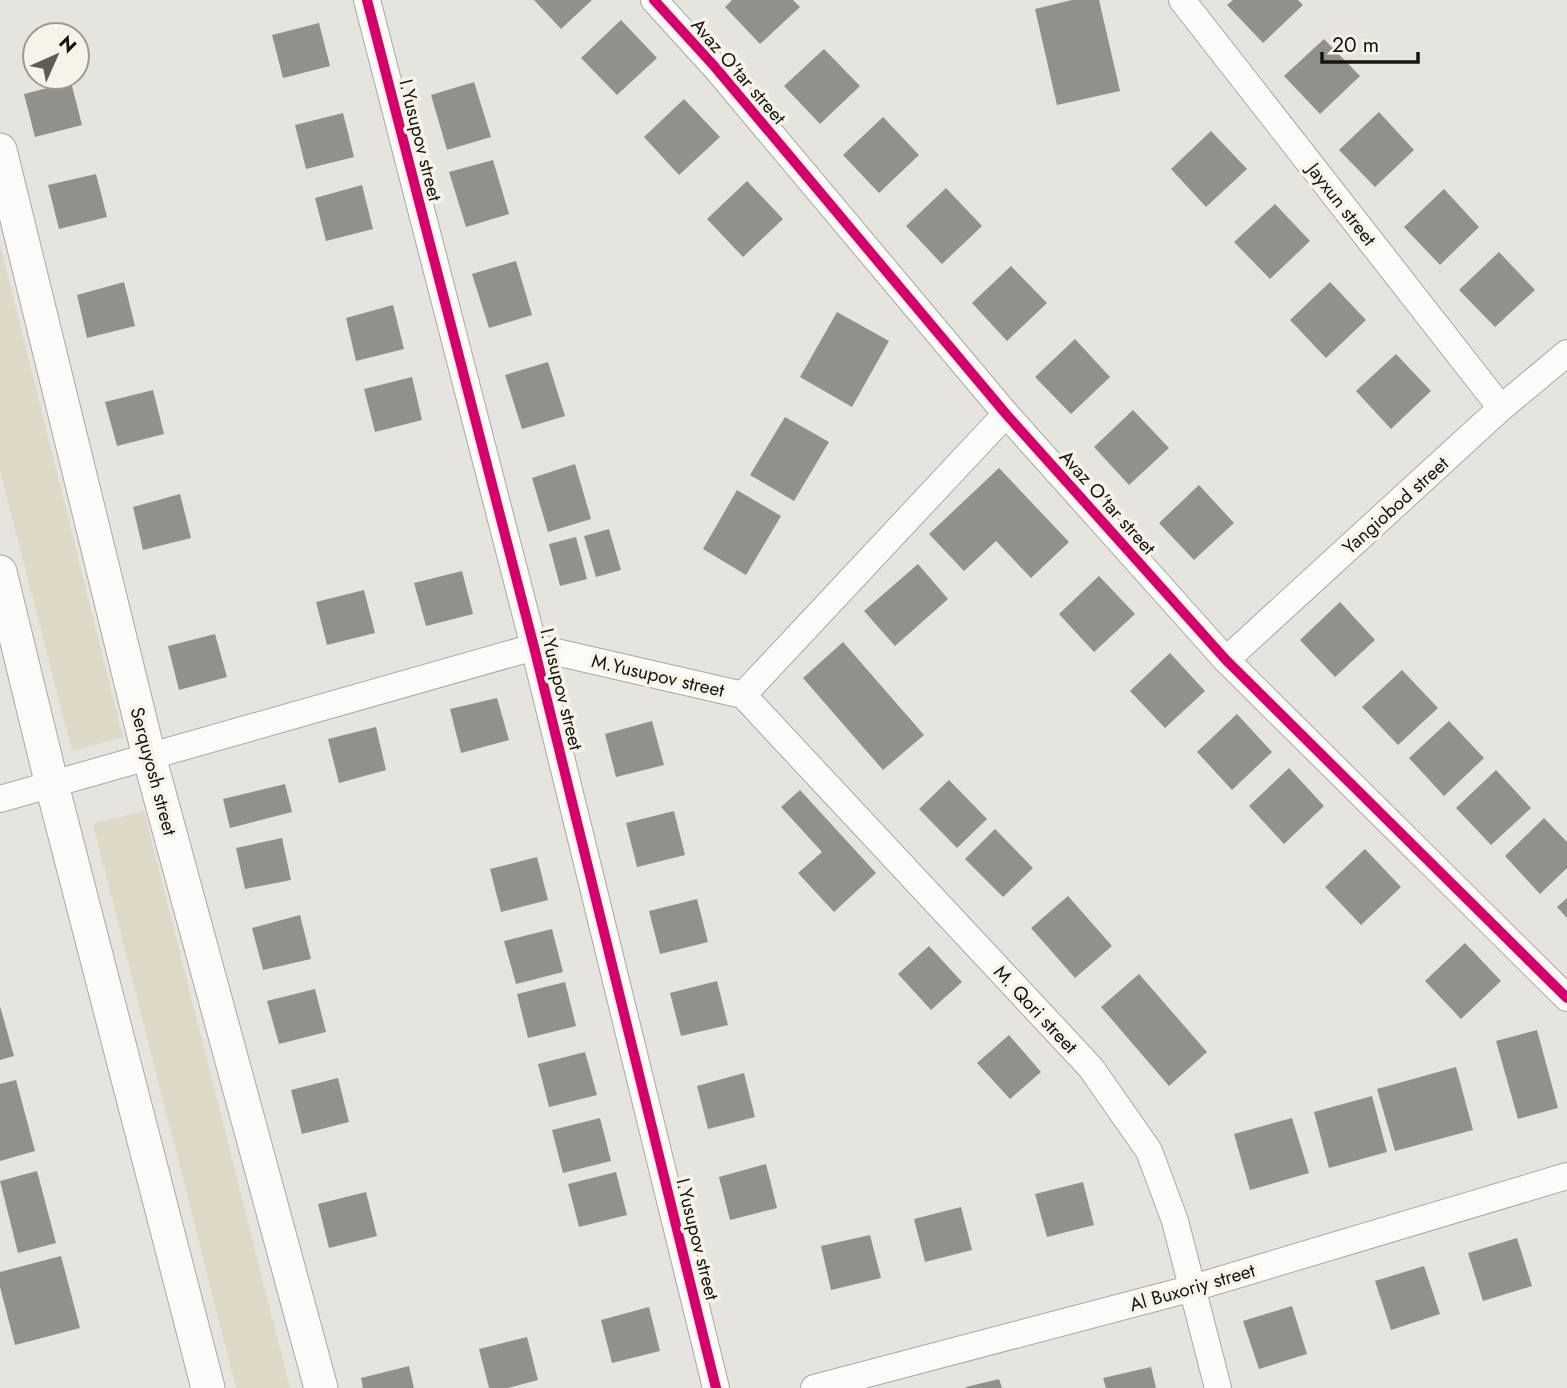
<svg xmlns="http://www.w3.org/2000/svg" width="1567" height="1388" font-family="Jost,sans-serif">
<rect width="100%" height="100%" fill="#e6e4de"/>
<g fill="#ded8c7">
<path d="M0,244L123,737L72,751L0,470Z"/>
<path d="M144,811L290,1388H236L93,824Z"/>
</g>
<g fill="#92908c">
<path d="M534,0H592L561,29Z"/>
<path d="M732,0H793L800,7L760,44L725,7Z"/>
<path d="M1072,0H1099L1120,91L1057,105L1035,9Z"/>
<path d="M1233,0H1298L1303,5L1263,43L1227,5Z"/>
<path d="M621,20L657,58L617,95L581,58Z"/>
<path d="M319,23L330,66L283,78L272,35Z"/>
<path d="M1324,39L1360,76L1320,114L1284,76Z"/>
<path d="M824,49L860,86L820,124L784,86Z"/>
<path d="M71,82L82,125L35,137L24,94Z"/>
<path d="M474,82L491,137L447,150L431,95Z"/>
<path d="M684,99L720,137L679,175L644,137Z"/>
<path d="M1379,112L1414,150L1375,187L1339,150Z"/>
<path d="M343,113L354,157L306,169L295,125Z"/>
<path d="M883,117L919,155L879,193L843,155Z"/>
<path d="M1211,131L1247,169L1206,207L1171,169Z"/>
<path d="M493,160L509,214L466,227L449,172Z"/>
<path d="M96,174L107,217L59,229L48,185Z"/>
<path d="M747,181L783,219L743,257L707,219Z"/>
<path d="M362,185L373,229L326,241L315,198Z"/>
<path d="M946,188L982,226L942,264L906,226Z"/>
<path d="M1444,189L1479,227L1440,265L1404,227Z"/>
<path d="M1275,204L1310,241L1270,279L1234,242Z"/>
<path d="M1499,252L1535,290L1495,327L1459,290Z"/>
<path d="M516,261L532,315L489,328L472,274Z"/>
<path d="M1011,266L1047,303L1007,341L972,303Z"/>
<path d="M124,282L135,326L87,338L77,295Z"/>
<path d="M1330,282L1366,320L1326,358L1290,320Z"/>
<path d="M393,305L404,349L356,361L346,318Z"/>
<path d="M837,312L889,341L852,407L800,377Z"/>
<path d="M1075,339L1110,377L1071,414L1035,377Z"/>
<path d="M1396,354L1431,391L1391,429L1356,391Z"/>
<path d="M548,362L565,416L522,429L505,375Z"/>
<path d="M412,377L422,420L375,432L364,389Z"/>
<path d="M153,390L164,434L117,446L105,402Z"/>
<path d="M1133,410L1169,448L1129,485L1094,447Z"/>
<path d="M785,417L829,442L794,501L750,475Z"/>
<path d="M575,464L591,519L548,532L532,478Z"/>
<path d="M999,468L1069,542L1031,578L996,541L964,571L929,534Z"/>
<path d="M1199,485L1234,523L1194,560L1159,523Z"/>
<path d="M737,490L781,516L746,575L703,549Z"/>
<path d="M180,494L191,538L143,550L133,507Z"/>
<path d="M609,529L621,570L596,577L584,536Z"/>
<path d="M576,537L587,579L560,586L549,544Z"/>
<path d="M918,564L948,599L895,646L864,611Z"/>
<path d="M462,571L473,614L426,626L414,583Z"/>
<path d="M1099,576L1135,614L1094,652L1059,614Z"/>
<path d="M364,590L375,633L327,645L316,602Z"/>
<path d="M1340,602L1375,640L1335,677L1300,640Z"/>
<path d="M215,634L227,677L179,690L168,646Z"/>
<path d="M843,642L924,735L883,770L803,678Z"/>
<path d="M1170,653L1205,691L1165,728L1130,691Z"/>
<path d="M1402,670L1438,708L1398,745L1362,707Z"/>
<path d="M497,698L509,740L461,753L450,709Z"/>
<path d="M1237,714L1272,752L1232,790L1197,752Z"/>
<path d="M652,721L664,765L616,777L605,734Z"/>
<path d="M1449,721L1484,758L1444,796L1409,758Z"/>
<path d="M376,727L386,770L339,783L328,739Z"/>
<path d="M1289,768L1324,806L1284,844L1249,806Z"/>
<path d="M1496,770L1531,808L1491,845L1456,808Z"/>
<path d="M949,780L987,819L957,848L919,809Z"/>
<path d="M285,784L292,812L230,828L223,799Z"/>
<path d="M800,790L876,873L834,912L798,873L822,852L781,807Z"/>
<path d="M674,811L685,855L637,867L626,823Z"/>
<path d="M1544,818L1567,842V868L1540,894L1505,856Z"/>
<path d="M995,829L1033,868L1003,897L965,859Z"/>
<path d="M282,838L291,880L245,889L236,848Z"/>
<path d="M1365,849L1401,887L1361,925L1325,887Z"/>
<path d="M537,857L548,900L501,912L490,869Z"/>
<path d="M1068,896L1112,946L1075,978L1031,928Z"/>
<path d="M1567,898V918L1557,907Z"/>
<path d="M697,899L708,942L660,954L649,911Z"/>
<path d="M300,915L311,959L263,970L252,928Z"/>
<path d="M552,929L563,972L516,984L504,941Z"/>
<path d="M1465,943L1501,981L1461,1019L1425,981Z"/>
<path d="M929,946L962,982L931,1010L898,974Z"/>
<path d="M1139,974L1207,1052L1169,1086L1101,1007Z"/>
<path d="M717,981L728,1025L681,1036L670,993Z"/>
<path d="M565,982L576,1026L528,1038L517,994Z"/>
<path d="M315,989L326,1032L279,1044L267,1001Z"/>
<path d="M0,1006L14,1056L0,1060Z"/>
<path d="M1537,1030L1558,1108L1518,1119L1496,1041Z"/>
<path d="M1009,1035L1041,1072L1010,1099L977,1063Z"/>
<path d="M585,1052L597,1095L549,1107L538,1064Z"/>
<path d="M1456,1067L1473,1130L1395,1151L1377,1089Z"/>
<path d="M744,1073L755,1117L708,1129L697,1086Z"/>
<path d="M338,1078L349,1122L302,1134L291,1090Z"/>
<path d="M16,1080L35,1151L0,1161V1084Z"/>
<path d="M1372,1096L1387,1152L1329,1168L1314,1112Z"/>
<path d="M600,1118L611,1161L563,1173L552,1130Z"/>
<path d="M1292,1118L1309,1173L1250,1190L1234,1134Z"/>
<path d="M766,1164L777,1208L730,1220L719,1177Z"/>
<path d="M37,1171L56,1243L18,1253L0,1181Z"/>
<path d="M616,1172L627,1215L579,1227L568,1184Z"/>
<path d="M1083,1182L1094,1225L1047,1237L1035,1194Z"/>
<path d="M366,1192L377,1236L329,1248L318,1204Z"/>
<path d="M961,1207L972,1250L925,1262L914,1219Z"/>
<path d="M870,1235L881,1278L831,1290L821,1246Z"/>
<path d="M1517,1238L1532,1286L1483,1301L1468,1253Z"/>
<path d="M61,1256L80,1328L15,1345L0,1287V1272Z"/>
<path d="M1424,1266L1440,1314L1391,1330L1375,1281Z"/>
<path d="M1292,1306L1307,1354L1259,1369L1243,1321Z"/>
<path d="M649,1307L660,1351L612,1363L601,1320Z"/>
<path d="M527,1337L538,1380L508,1388H489L479,1349Z"/>
<path d="M409,1366L414,1388H363L361,1378Z"/>
<path d="M1151,1367L1156,1388H1106L1103,1378Z"/>
<path d="M999,1379L1002,1388H966V1387Z"/>
</g>
<g fill="none" stroke-linecap="round" stroke-linejoin="round">
<defs>
<g id="minor">
<path d="M367,0L534,647L716,1388"/>
<path d="M654,0L715,67L1006,414L1226,660L1567,998"/>
<path d="M1182,0L1501,408"/>
<path d="M1226,660L1501,408L1567,353"/>
<path d="M743,695L1091,1068L1149,1151L1175,1221L1218,1388"/>
<path d="M743,695L1006,414"/>
<path d="M0,799L534,647L743,695"/>
<path d="M814,1388L1193,1288L1567,1176"/>
</g>
<g id="tertiary">
<path d="M0,150L149,756L321,1388"/>
<path d="M0,572L52,785L208,1388"/>
</g>
</defs>
<use href="#minor" stroke="#aaa8a4" stroke-width="28"/>
<use href="#tertiary" stroke="#aaa8a4" stroke-width="35"/>
<use href="#minor" stroke="#fbfbfa" stroke-width="26"/>
<use href="#tertiary" stroke="#fbfbfa" stroke-width="33"/>
<defs>
<g id="cycleway">
<path d="M367,0L534,647L716,1388"/>
<path d="M654,0L715,67L1006,414L1226,660L1567,998"/>
</g>
</defs>
<use href="#cycleway" stroke="#f7f3e8" stroke-width="15"/>
<use href="#cycleway" stroke="#d6006c" stroke-width="10"/>
</g>
<g text-anchor="middle" stroke-width="7" stroke-linejoin="round" paint-order="stroke">
<g font-size="19" fill="#161410" stroke="#f7f3e8">
<text transform="translate(739 71) rotate(49)" y="7">Avaz O'tar street</text>
<text transform="translate(421 140) rotate(76)" y="7">I.Yusupov street</text>
<text transform="translate(1342 204) rotate(52)" y="7">Jayxun street</text>
<text transform="translate(1108 502) rotate(48)" y="7">Avaz O'tar street</text>
<text transform="translate(1395 505) rotate(-42)" y="7">Yangiobod street</text>
<text transform="translate(658 675) rotate(13)" y="7">M.Yusupov street</text>
<text transform="translate(562 689) rotate(76)" y="7">I.Yusupov street</text>
<text transform="translate(154 771) rotate(75)" y="7">Serquyosh street</text>
<text transform="translate(1036 1009) rotate(47)" y="7">M. Qori street</text>
<text transform="translate(698 1239) rotate(76)" y="7">I.Yusupov street</text>
<text transform="translate(1192 1287) rotate(-16)" y="7">Al Buxoriy street</text>
</g>
</g>
<g transform="translate(56 56) rotate(45)"><circle r="33" fill="#f7f3e8" stroke="#9d9a92" stroke-width="2"/>
<path d="M0-5L12 26L0 18L-12 26Z" fill="#5f5d58"/>
<text y="-10" font-size="19" font-weight="bold" text-anchor="middle" fill="#161410">N</text>
</g>
<path d="M1322 52v10h96v-10" fill="none" stroke="#161410" stroke-width="3.5"/>
<text x="1332" y="52" font-size="21" fill="#161410" stroke="#f7f3e8" stroke-width="5" paint-order="stroke">20 m</text>
</svg>
